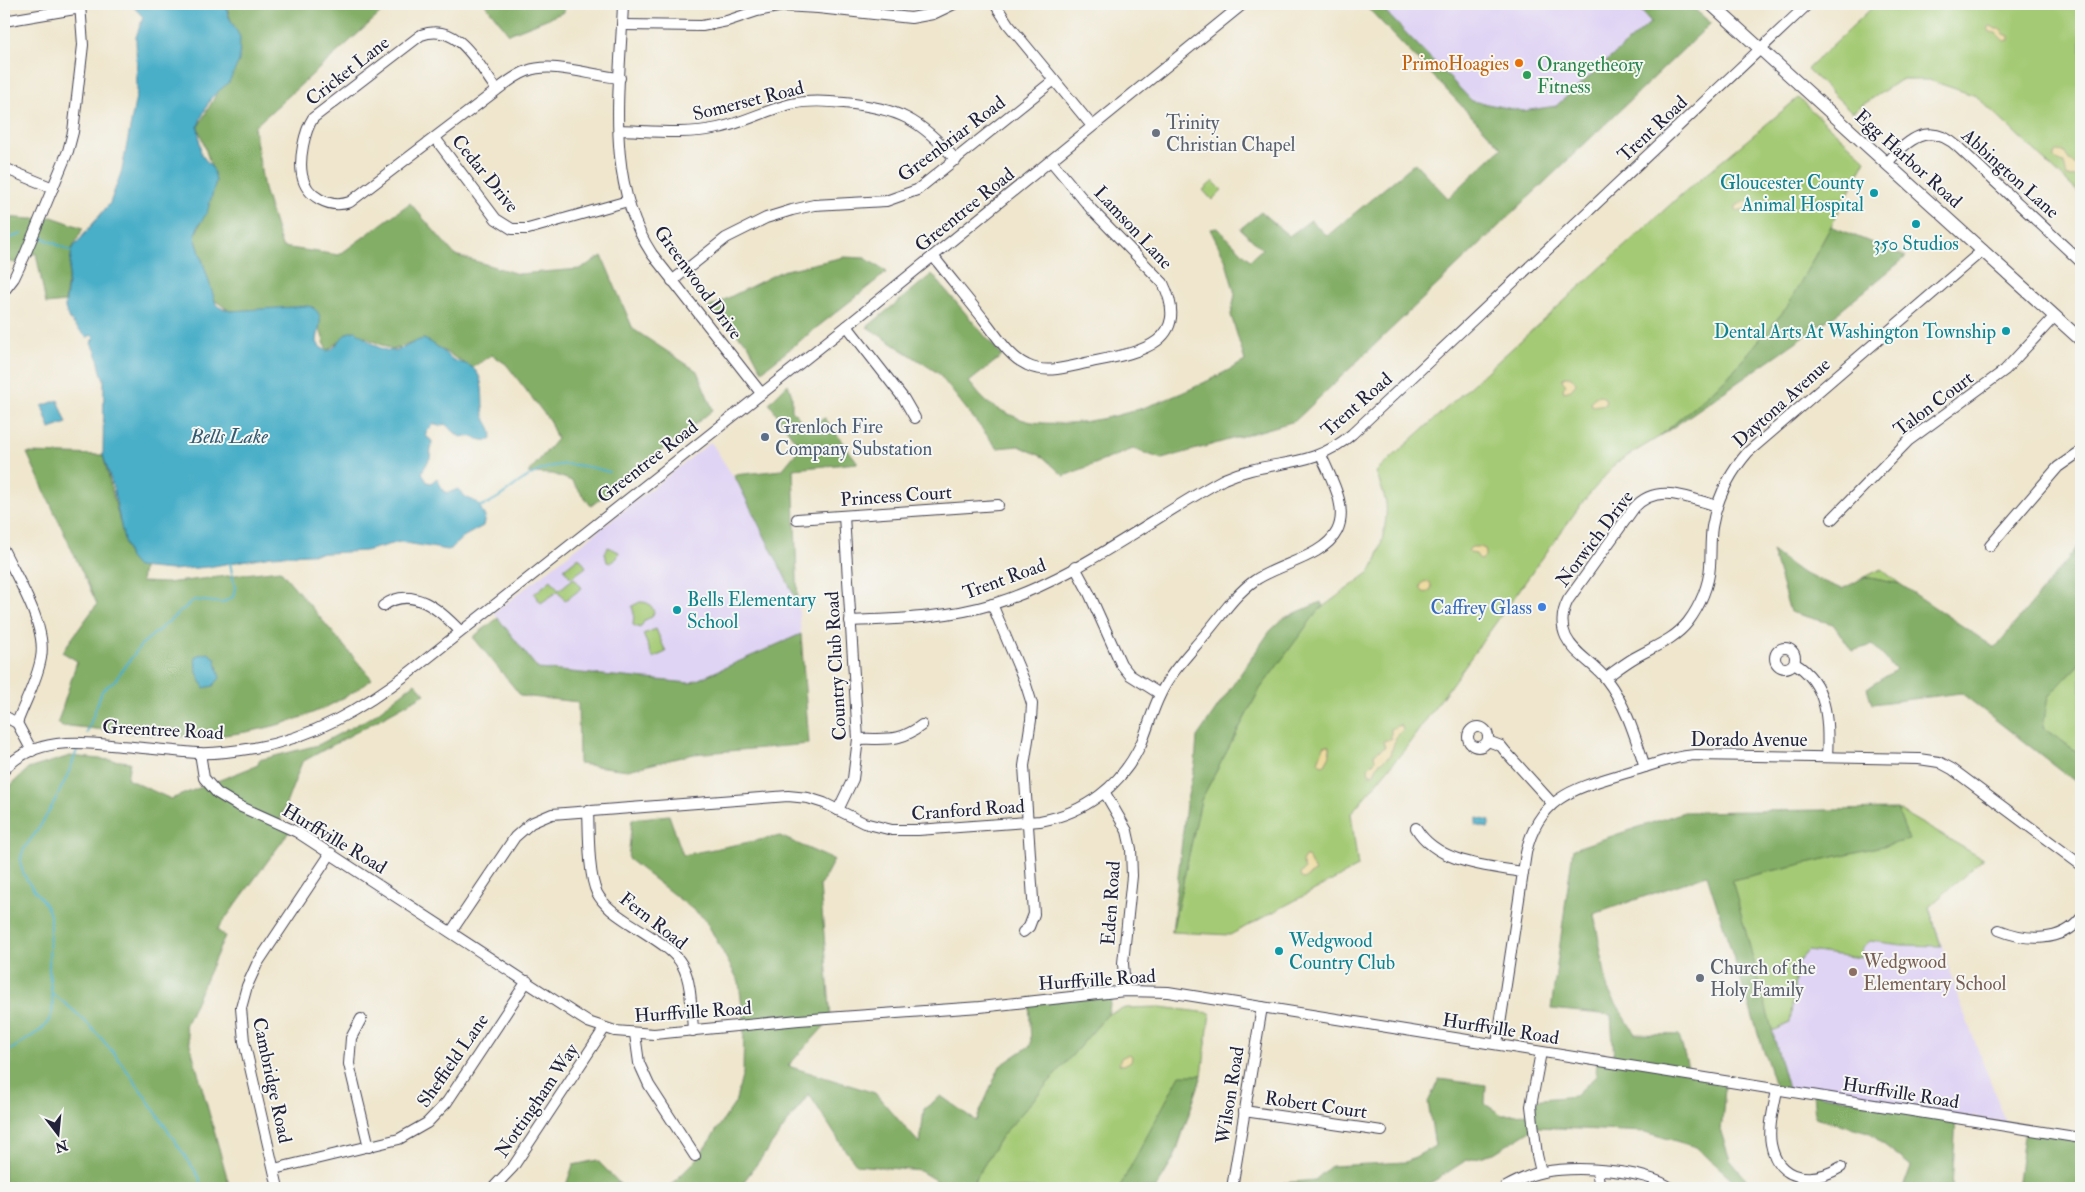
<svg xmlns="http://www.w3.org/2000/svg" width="2085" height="1192" font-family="'IM FELL Double Pica',serif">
<rect width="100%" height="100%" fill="#f6f6f2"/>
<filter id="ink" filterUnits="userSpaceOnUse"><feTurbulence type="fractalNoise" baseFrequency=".02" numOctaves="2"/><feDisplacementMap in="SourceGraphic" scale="10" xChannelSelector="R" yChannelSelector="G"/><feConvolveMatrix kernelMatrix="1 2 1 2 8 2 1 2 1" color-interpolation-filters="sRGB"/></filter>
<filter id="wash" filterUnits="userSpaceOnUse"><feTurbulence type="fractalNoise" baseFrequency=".0096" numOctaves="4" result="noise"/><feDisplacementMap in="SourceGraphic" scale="20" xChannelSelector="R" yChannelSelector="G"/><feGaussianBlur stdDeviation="1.12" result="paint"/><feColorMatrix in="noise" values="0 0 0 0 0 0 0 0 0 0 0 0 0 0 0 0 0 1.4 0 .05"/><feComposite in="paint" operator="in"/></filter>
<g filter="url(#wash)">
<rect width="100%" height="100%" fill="#efe6cd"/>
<g fill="#e0d4f4">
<path d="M1378,4H1635L1651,22L1556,106L1523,111L1472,101Z"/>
<path d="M711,442L743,492L798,603L801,634L690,683L538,669L494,613Z"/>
<path d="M1909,840L1958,997L2006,1122L1788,1089L1731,880Z"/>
</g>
<g fill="#a4ca74" stroke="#637658">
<path d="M1876,4H2081V195L1976,96L1929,80H1900L1852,112L1807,69Z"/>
<path d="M1798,98L1866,160L1788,307L1728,377L1659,437L1616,463L1582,503L1405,749L1351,813L1358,867L1230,935L1172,932L1201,800L1260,689L1317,611L1370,572C1380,557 1388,521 1386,503C1384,493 1379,482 1376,472L1682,194Z"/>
<path d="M1213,181L1222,190L1212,200L1203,190Z"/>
<path d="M608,547L619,552L617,558L610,563L607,562L605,553Z"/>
<path d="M579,557L586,567L571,578L564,569Z"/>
<path d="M1881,569L1900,584L1865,577Z"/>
<path d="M574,578L582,588L565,601L558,591L541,603L534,594L551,580L559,590Z"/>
<path d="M640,602C648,602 651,604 654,612L652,617L645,620L640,628L633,625L634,614L632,606Z"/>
<path d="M656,629L666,652L653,658L643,634Z"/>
<path d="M2081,662V755L2043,727L2047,697Z"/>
<path d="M1897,809L1983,859L1929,907L1941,946L1902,945L1870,941L1863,948L1861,958L1808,951L1797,963L1790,1023L1772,1031L1731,880L1908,840Z"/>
<path d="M1160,1007L1210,1013L1202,1075L1174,1158L1156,1188H970L1001,1137L1108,1014L1126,1008Z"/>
</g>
<g fill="#83ae66" stroke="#526850">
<path d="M226,4H391L254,127L264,189L282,247L339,255L410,203L455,255L518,274L580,269L602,256L633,329L697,371L713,410L591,506L572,481L553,474L528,473L557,439L549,420L506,364L492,355L472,368L424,339L392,350L352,331L327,351L313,307L230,311L214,300L195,237L216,181L198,127L240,52Z"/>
<path d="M485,4H565L564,12L509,34Z"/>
<path d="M1364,4H1378L1472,101L1523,111L1556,106L1651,22L1635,4H1688L1711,23L1295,421L1162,459L1133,449L1064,476L1043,457L1019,446L997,448L938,373L867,327L932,274L1002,356L969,382C976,390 984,402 993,406C1004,412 1020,420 1032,422C1105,431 1183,396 1245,361L1231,315L1235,294L1225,259L1210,229L1217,228L1250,260L1262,249L1240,229L1261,212L1289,236L1311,220L1327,236L1415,163L1448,198L1502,148Z"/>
<path d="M4,217L31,219L52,217L83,228L72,249L65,302L46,304L36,253L15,263L4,260Z"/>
<path d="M1831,226L1906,257L1839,312L1659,437L1728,377L1787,307Z"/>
<path d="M844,257L865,258L887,272L762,371L748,344L708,308L782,271Z"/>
<path d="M788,384L792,396V410L806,426L825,418L858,463L793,469L798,603L734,475L782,470L800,448L769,403Z"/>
<path d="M27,453L103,455L129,558L143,568L141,582L166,583L280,570L372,679C320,719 252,737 187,737C148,736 108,730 69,726L62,727L58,722L77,661L62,652L97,604Z"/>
<path d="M2081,543V662L2048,697L2043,727L2081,755V786L1961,693L1872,704L1867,688L1896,670L1873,645L1852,651L1833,624L1790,612L1772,551L1802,573L1842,589L1865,577L1900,584L1995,648Z"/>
<path d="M1321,602L1323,607L1317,612L1260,689L1201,800L1172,932L1186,804L1195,764L1197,737L1270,631L1284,618Z"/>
<path d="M498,618L538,669L690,683L801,634L809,744L694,754L628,770L579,764L578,702L521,696L473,637Z"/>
<path d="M415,683L425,694L302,762L280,820L292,828L217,930L225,936L185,1026L230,1188H4V799L11,785L28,769L70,756L130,762L127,779L171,799L258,765L259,760L318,745L373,716Z"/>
<path d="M1897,809L1909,840L1732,880L1788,1089L1775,1086L1707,875L1594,914L1608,990L1635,1034L1679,1035L1689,1071L1726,1078L1721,1132L1730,1160L1754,1188H1742L1696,1147L1645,1132L1536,1127L1494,1153L1465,1161L1423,1188H1281L1283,1183L1315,1180L1331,1166L1406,1162L1435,1146L1428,1102L1439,1079L1486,1085L1485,1104L1502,1115L1532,1114V1100L1575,1096L1596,1076L1597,1058L1614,1059L1611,1015L1551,1009L1573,849L1684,812Z"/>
<path d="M669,815L683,855L780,836L834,860L820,886L831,1019L788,1066L875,1093L920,1144L924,1109L941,1096L976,1121L1000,1066L1031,1045L1029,998L1113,992L1108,1014L1001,1137L970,1188H940L942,1184L920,1171L857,1165L845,1150L809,1094L739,1188H668L697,1159L735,1103L743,1073L744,1024L739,982L705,919L628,859L632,819Z"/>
<path d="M1180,1075H1202L1174,1158L1156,1188H1119Z"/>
<path d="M1813,1093L1956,1118L1952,1188H1903L1911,1166L1868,1132L1815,1117Z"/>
<path d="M2025,1128L2081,1137V1188H2017Z"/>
<path d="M597,1160L624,1188H565L573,1165Z"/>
</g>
<g fill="#eeda9e" stroke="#887e6c">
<path d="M1991,26L1996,29H2001L2004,34L2009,36V40L2004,41L1996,33L1990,32L1988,28Z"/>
<path d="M2057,151L2064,152L2069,160L2081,169V176L2067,177L2064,163L2054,159V155Z"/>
<path d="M1745,201L1750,203L1751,208L1736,211V206Z"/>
<path d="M1569,376L1574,379L1576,384L1571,390L1564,392L1563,388L1566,385L1562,380L1563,378Z"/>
<path d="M1599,395L1605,398L1606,404L1592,406L1591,401L1594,398Z"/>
<path d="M1472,547H1480L1485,549L1486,554L1483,559L1480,560L1476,554L1470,553L1468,550Z"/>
<circle cx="1426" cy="587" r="5.5"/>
<path d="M1401,725L1403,730L1396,737L1390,756L1378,764L1374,774H1369L1368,768L1375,761L1374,754L1385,747L1383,741L1391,739V729Z"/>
<path d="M1327,745L1329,746L1330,755L1325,764L1322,765L1318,762L1324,746Z"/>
<path d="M1305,857H1308L1315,872L1304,879L1301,878L1300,874L1305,869L1302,862Z"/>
<path d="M1129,1054L1132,1056L1131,1061L1124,1065L1119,1064L1121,1058Z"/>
</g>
<g fill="#48afc8" stroke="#356882">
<path d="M131,4H226L228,15L240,37L239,61L229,82L211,98L201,118L198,127L201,154L213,169L216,181L207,213L198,226L195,237L216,304L219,307L230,311L309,306C327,313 318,328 317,342L320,347L327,351C339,349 341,330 356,331C367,339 383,355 398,350C407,347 414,341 423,339C434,342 443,352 452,359C458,363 467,363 473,368C486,379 481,400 484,415C486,424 496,431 490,440C477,442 475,434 460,437L445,424L440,426L433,424L426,433V436L432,441L430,458L422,472L427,482L431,483L437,478L443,491L448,493L458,489L467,498L478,503L485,517L483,526L463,537L452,548L448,550L400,542L365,551L271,556L208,567L172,570L137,567L129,558L124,540L113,487L103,455L104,379C98,368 100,354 91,343L94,338L91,335L87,338L69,319L65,308L72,249L110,203L122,170L137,91L136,37L143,17Z"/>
<path d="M58,400L67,423L50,429L42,406Z"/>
<path d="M208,653L215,658L220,678L213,686L204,688L196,670L195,657L198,655Z"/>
<path d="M1477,818L1490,821L1488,828L1475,825Z"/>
</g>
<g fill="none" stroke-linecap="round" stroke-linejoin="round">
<g stroke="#48afc8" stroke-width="2">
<path d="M41,237L73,252"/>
<path d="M4,243L10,238L22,234"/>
<path d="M479,507C494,502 505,493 518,483C551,460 571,461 609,472"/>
<path d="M87,733L102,691L116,679L141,645L194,600L222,603L233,597L235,588L230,563"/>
<path d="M51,993C113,1035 151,1109 194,1169L200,1179L199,1188"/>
<path d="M4,1059L9,1051L41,1030L48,1022L52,1013L53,1004L49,971L50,915C45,897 25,886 21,866C20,861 21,856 23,851C28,841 37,833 42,823C56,800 69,775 77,750"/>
</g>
</g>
</g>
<g filter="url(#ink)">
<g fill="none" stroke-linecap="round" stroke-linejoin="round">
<defs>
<g id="minor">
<path d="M623,4C620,87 604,181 652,254L761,393"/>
<path d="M995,4L1008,24L1092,126"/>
<path d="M875,14L876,4"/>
<path d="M4,21L81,8"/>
<path d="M623,25L702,26L727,21L757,11L783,6L818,8L911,18L933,14L954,4"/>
<path d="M497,90C478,65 459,21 421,35L313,118C304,132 299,159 302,175C306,197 330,209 350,202L497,90C506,83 516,75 527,71C553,61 592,76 620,78"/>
<path d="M619,130C652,131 686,135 718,128C743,123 766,110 791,104C808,100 826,101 844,103C898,108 920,119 956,160"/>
<path d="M435,138L496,219L512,229H528L628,201"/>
<path d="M1887,163C1908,139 1929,121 1958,147L2081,262"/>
<path d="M4,168L53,188"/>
<path d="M933,256C950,278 968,299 985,321C997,336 1009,357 1027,365C1047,375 1070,366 1091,362C1135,353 1193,345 1163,283L1092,210L1051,161"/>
<path d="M672,281L726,238L766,218L792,210L814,205L886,201L917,190L1054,80"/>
<path d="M4,291L14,278L24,257L68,151L73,132L83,45L80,4"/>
<path d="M847,326L904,399L915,418"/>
<path d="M797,519L998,505"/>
<path d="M1832,519L1908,441L2005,370L2055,316"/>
<path d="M1990,546L2058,467L2081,451"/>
<path d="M4,551C18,580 47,626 41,658C37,681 25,701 17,723"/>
<path d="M1075,567L1089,593L1121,664L1130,675L1160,694"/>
<path d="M992,604L1026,685L1032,704L1031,720L1024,766L1034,914L1029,927L1023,932"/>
<path d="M383,606C412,584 441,611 460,631"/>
<path d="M850,621C898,619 947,618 993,604C1076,579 1148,520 1224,479C1271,458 1310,471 1352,434L1808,4"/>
<circle cx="1785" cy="658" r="10"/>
<path d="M1794,663C1828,683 1829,722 1827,757"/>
<path d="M1605,678C1615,671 1624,664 1634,658C1653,647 1674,640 1688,622C1700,606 1709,585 1710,566C1711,553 1710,540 1712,527C1717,498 1729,474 1748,452L1983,250"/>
<path d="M4,716L17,723L32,751"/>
<circle cx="1478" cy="737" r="10"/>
<path d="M858,739C885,738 899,743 922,725"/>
<path d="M1488,741L1501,746L1505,751L1552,803"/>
<path d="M200,753L204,778L217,793L237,805L297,832L580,1017L588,1022L615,1031L654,1034L799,1020L980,1007L1125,991L1168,992L2081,1138"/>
<path d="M1645,767C1635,736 1626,705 1606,679C1595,664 1574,654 1566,637C1560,624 1562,612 1568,600L1634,508C1657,482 1688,498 1717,506"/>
<path d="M4,770C34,736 81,742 121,746C147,748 172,751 197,753C216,754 236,751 254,748C313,738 363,708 410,672L847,326L1243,4"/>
<path d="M1105,793L1127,831L1131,849L1132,876L1123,963L1125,991"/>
<path d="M588,810C589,831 588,875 597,893C604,906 616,914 628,922C688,960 689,959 693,1031"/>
<path d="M838,810L853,779L858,739L844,516"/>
<path d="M1416,828C1437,863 1486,866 1523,872"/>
<path d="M1999,930C2026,941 2062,943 2081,918"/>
<path d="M451,932L515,837L531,823L552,814L788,796L808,798L824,803L864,823L892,830H918L1040,821C1085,813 1121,786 1141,744C1148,728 1152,711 1160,695C1170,673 1188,655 1203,637C1219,619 1234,595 1254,581C1278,564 1324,557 1337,531C1349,507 1330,477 1321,455"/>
<path d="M361,1019L351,1038L349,1064L369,1147"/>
<path d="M635,1034L639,1063L649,1085L695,1156"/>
<path d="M1497,1044L1526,853C1539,793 1581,787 1632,771C1653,765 1674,756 1696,755L1919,759L1939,762L1952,769L2081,865"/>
<path d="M1777,1090C1774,1107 1768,1127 1771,1144C1778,1182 1813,1184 1841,1167"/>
<path d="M1244,1111L1382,1131"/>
<path d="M274,1169L399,1139L427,1123L447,1102L527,981"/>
<path d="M1597,1171L1600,1188"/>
<path d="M1541,1172L1537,1155L1531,1106L1541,1052"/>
<path d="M278,1188L244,1041L241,1008L247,986L257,964L331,853"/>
<path d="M493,1188L513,1167L604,1029"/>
<path d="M1232,1188L1262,1007"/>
<path d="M1504,1188C1515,1182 1530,1174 1543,1172C1577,1166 1643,1169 1671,1188"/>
</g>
<path id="major" d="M1711,4L2081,340"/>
</defs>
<use href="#minor" stroke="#413f51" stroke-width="12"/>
<use href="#major" stroke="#413f51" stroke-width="14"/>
<use href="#minor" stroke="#fff" stroke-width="10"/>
<use href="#major" stroke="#fff" stroke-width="12"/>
</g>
</g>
<circle fill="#e8710a" stroke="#f6f6f2" stroke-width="2" cx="1519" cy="63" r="5"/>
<circle fill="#2e9e5b" stroke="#f6f6f2" stroke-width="2" cx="1527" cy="75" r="5"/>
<g fill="#6b7280" stroke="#f6f6f2" stroke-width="2">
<circle cx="1156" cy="133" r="5"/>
<circle cx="1700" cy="978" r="5"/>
</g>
<g fill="#0f9aa8" stroke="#f6f6f2" stroke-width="2">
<circle cx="1874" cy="193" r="5"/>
<circle cx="1916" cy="224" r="5"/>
<circle cx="2006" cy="331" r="5"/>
<circle cx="677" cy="610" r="5"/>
<circle cx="1279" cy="951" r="5"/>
</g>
<circle fill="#5c6f8a" stroke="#f6f6f2" stroke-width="2" cx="765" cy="437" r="5"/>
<circle fill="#3f7fe0" stroke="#f6f6f2" stroke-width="2" cx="1542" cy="607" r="5"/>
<circle fill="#8d6e63" stroke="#f6f6f2" stroke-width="2" cx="1853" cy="972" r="5"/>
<g text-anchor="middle" stroke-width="4" stroke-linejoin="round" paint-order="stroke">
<g font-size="19" fill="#c56008" stroke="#f6f6f2" text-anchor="end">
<text x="1509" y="70">PrimoHoagies</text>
</g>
<g font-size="19" fill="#27864d" stroke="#f6f6f2" text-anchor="start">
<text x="1537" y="71">Orangetheory<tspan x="1537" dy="22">Fitness</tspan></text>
</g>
<g font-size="19" fill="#22223b" stroke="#f6f6f2">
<text transform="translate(347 70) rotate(-38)" y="7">Cricket Lane</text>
<text transform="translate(748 100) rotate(-14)" y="7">Somerset Road</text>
<text transform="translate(1652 128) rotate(-43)" y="7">Trent Road</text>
<text transform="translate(951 138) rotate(-37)" y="7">Greenbriar Road</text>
<text transform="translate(1909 158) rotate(42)" y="7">Egg Harbor Road</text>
<text transform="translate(486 173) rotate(51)" y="7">Cedar Drive</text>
<text transform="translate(2011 173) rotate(42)" y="7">Abbington Lane</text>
<text transform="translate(964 209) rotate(-39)" y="7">Greentree Road</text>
<text transform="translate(1134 227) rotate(47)" y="7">Lamson Lane</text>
<text transform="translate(699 282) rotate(54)" y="7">Greenwood Drive</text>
<text transform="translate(1781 402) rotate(-42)" y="7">Daytona Avenue</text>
<text transform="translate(1933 403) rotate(-37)" y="7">Talon Court</text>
<text transform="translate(1356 404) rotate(-41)" y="7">Trent Road</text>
<text transform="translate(647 461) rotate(-38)" y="7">Greentree Road</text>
<text transform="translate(896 495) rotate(-4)" y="7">Princess Court</text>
<text transform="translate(1594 538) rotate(-53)" y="7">Norwich Drive</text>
<text transform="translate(1004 578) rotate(-20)" y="7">Trent Road</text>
<text transform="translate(835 666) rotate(-93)" y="7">Country Club Road</text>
<text transform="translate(163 729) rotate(3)" y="7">Greentree Road</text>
<text x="1749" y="746">Dorado Avenue</text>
<text transform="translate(968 809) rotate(-4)" y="7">Cranford Road</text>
<text transform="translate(335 838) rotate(31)" y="7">Hurffville Road</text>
<text transform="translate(1110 903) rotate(-86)" y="7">Eden Road</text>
<text transform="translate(654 920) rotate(38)" y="7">Fern Road</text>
<text transform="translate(1097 979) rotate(-4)" y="7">Hurffville Road</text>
<text transform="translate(693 1011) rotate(-4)" y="7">Hurffville Road</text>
<text transform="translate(1501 1028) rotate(9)" y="7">Hurffville Road</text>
<text transform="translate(452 1060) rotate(-55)" y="7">Sheffield Lane</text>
<text transform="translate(273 1080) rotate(78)" y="7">Cambridge Road</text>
<text transform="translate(1901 1092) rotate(9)" y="7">Hurffville Road</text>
<text transform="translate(1229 1095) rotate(-81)" y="7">Wilson Road</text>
<text transform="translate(536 1100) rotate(-56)" y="7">Nottingham Way</text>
<text transform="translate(1316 1104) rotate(8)" y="7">Robert Court</text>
</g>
<g font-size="19" fill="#5b616d" stroke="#f6f6f2" text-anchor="start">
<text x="1166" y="129">Trinity<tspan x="1166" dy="22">Christian Chapel</tspan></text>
<text x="1710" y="974">Church of the<tspan x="1710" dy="22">Holy Family</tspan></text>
</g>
<g font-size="19" fill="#0d838f" stroke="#f6f6f2" text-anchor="end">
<text x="1864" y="189">Gloucester County<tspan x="1864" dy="22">Animal Hospital</tspan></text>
<text x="1916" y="250" text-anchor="middle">350 Studios</text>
<text x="1996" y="338">Dental Arts At Washington Township</text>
<text x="687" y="606" text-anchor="start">Bells Elementary<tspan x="687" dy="22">School</tspan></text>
<text x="1289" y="947" text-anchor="start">Wedgwood<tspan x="1289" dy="22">Country Club</tspan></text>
</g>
<g font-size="19" fill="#4e5e75" stroke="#f6f6f2" text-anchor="start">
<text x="775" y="433">Grenloch Fire<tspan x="775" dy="22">Company Substation</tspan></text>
</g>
<g font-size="19" fill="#366cbe" stroke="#f6f6f2" text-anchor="end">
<text x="1532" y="614">Caffrey Glass</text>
</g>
<g font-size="19" fill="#785e54" stroke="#f6f6f2" text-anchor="start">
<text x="1863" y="968">Wedgwood<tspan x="1863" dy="22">Elementary School</tspan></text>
</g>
<g font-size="20" font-style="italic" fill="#315a73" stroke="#f6f6f2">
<text x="229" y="443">Bells Lake</text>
</g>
</g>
<rect width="2085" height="1192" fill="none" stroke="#f6f6f2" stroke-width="20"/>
<g transform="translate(58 1134) rotate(164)" stroke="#f6f6f2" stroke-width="4" paint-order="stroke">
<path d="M0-4L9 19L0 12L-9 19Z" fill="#22223b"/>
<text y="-8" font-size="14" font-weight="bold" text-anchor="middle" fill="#22223b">N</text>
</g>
</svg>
